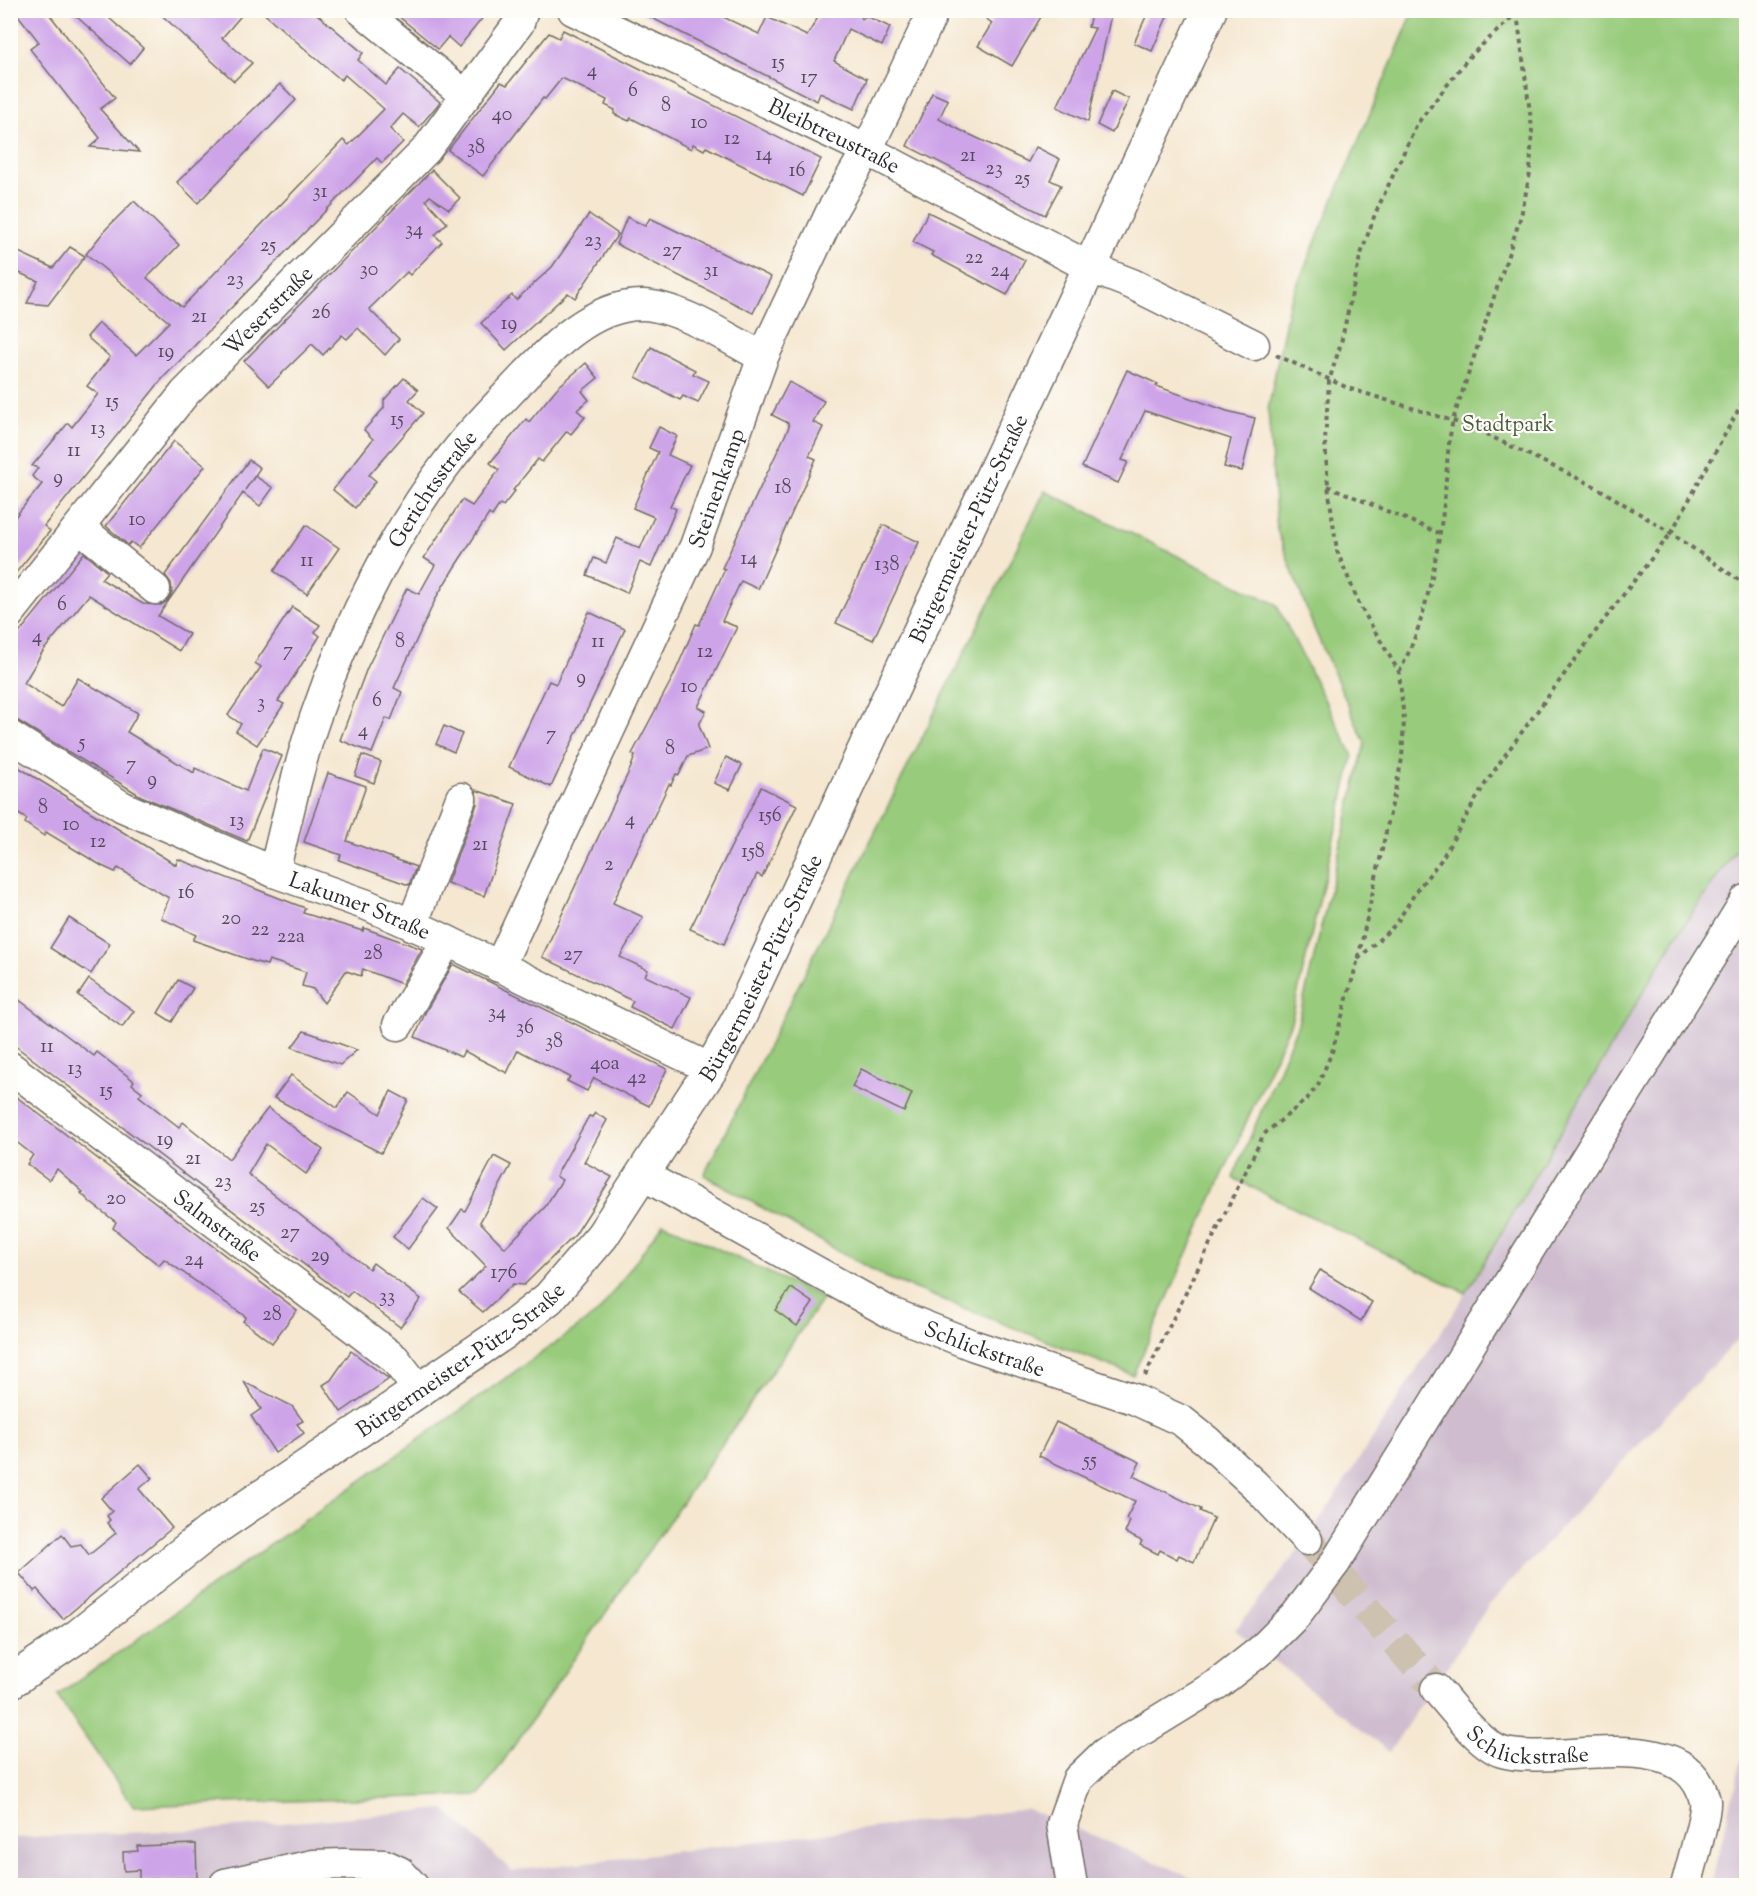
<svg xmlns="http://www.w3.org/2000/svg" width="1757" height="1896" font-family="'Sorts Mill Goudy',serif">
<rect width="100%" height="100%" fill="#fdfcf7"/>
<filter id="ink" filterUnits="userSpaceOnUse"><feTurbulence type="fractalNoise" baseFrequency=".0167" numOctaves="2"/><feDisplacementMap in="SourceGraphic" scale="12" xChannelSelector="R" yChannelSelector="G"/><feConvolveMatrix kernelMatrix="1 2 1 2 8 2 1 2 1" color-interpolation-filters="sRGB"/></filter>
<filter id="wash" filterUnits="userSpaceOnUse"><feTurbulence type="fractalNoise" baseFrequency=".008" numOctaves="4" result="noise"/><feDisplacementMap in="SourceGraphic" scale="24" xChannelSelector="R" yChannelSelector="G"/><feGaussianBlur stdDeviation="1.35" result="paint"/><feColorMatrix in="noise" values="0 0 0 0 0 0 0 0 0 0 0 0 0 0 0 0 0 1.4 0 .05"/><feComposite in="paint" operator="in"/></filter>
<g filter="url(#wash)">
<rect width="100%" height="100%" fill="#f5e7d0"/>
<g fill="#cfbdcf">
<path d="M1746,835V1330L1489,1605L1389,1752L1235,1630L1307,1540L1466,1293L1675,938Z"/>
<path d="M1746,1723V1885H1711L1743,1753Z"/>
<path d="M444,1809L512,1871L1028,1809L1211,1885L11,1886L10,1838L215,1829Z"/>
</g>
<g fill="#98cb7c" stroke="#627b54" stroke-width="1.5">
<path d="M1414,10L1746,11V835L1675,938L1466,1293L1233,1178L1298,1024L1365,743L1313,626L1277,530L1268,410L1289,304Z"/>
<path d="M1045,491L1276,604L1353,756L1291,1022L1133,1375L885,1277L704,1175Z"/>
<path d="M663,1223L823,1298L480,1795L133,1806L57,1696L599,1312Z"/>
</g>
<g id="blocks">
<g fill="#cea4e9">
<path d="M14,10H46L115,98L100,109L139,152L90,147L100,138L30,49L39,42Z"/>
<path d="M69,10H100L143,48L130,64Z"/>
<path d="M156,10H190L199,18L206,10H246L222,38L252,63L234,81Z"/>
<path d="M260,10H312L363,53L358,60L386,85L400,69L440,102L419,127L403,114L390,129L403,142L382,163L377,158L163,378L44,526L50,531L10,580V523L42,484L32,476L38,468L32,466L68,423L72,427L98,394L87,386L110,357L87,337L99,323L136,355L169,322L86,254L106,229L134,201L179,245L147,278L182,307L343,140L349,145L384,109L345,75L341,80Z"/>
<path d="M391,10H489L459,47L448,37L438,49Z"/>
<path d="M636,10H727L723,17L759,34L767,17L807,36L820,14L813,10H857L862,19L866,16L890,27L882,46L848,29L834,61L867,79L854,109L820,93L817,101Z"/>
<path d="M974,10H1045L1012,66L978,46L992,23Z"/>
<path d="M1092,10H1112L1088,122L1057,107L1095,28L1088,27Z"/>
<path d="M1149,10H1170L1152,51L1134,43Z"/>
<path d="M563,30L821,159L803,196L706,147L704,150L693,144L691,149L631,118L629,121L614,114L615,110L605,105L607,100L562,78L545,99L543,98L483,176L448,150L501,82L507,85L549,33L559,38Z"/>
<path d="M280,84L296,100L198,203L177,182Z"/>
<path d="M1112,91L1129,99L1112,133L1097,125Z"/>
<path d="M932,93L948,100L939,119L960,130L1028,162L1036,147L1060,159L1050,180L1061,185L1045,215L907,146Z"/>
<path d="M432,170L460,198L449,209L430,196L426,200L447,223L435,235L442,242L410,275L407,272L369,309L399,339L385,355L358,328L347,339L342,335L323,355L312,344L269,386L244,361Z"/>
<path d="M928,212L1025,260L1007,295L931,255L933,252L913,242Z"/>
<path d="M589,214L618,234L575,298L568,293L506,350L481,323L512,295L516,300L552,267Z"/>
<path d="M627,217L645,226L650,218L771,277L753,313L616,244Z"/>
<path d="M70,247L85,256L48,305L27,303L38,281L10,269V248L53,268Z"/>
<path d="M651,347L695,370L693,374L709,381L698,403L683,396L680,400L636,377Z"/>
<path d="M586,363L598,378L582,391L589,400L577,410L585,417L571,434L567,431L542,462L538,459L513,490L515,491L503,506L500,504L492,516L489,514L454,568L437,596L394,688L402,692L391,720L386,718L372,753L340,740L367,668L407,588L419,594L435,565L424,558L462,500L472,506L499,470L490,463L526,419L529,422L557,388Z"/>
<path d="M1127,370L1158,384L1156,386L1227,411L1255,418L1242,471L1224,467L1231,439L1145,411L1122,460L1128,462L1118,483L1082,467Z"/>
<path d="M404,378L418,390L409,400L423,413L369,475L376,481L355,508L333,490L373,439L364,430L384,408V400Z"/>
<path d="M789,382L824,401L813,422L823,427L809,456L816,459L758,589L741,581L722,621L737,627L698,707L706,711L699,725L708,749L688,756L679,775L676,774L671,785L669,784L613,903L643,917L620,957L648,970L645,976L691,997L675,1029L630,1007L633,1001L542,957L631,767L635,756L632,754L673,677L696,624L699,625L725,569L722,568L789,427L788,423L772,415Z"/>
<path d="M659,427L677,436L668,455L690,465L670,506L676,509L651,567L640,562L627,593L587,575L594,558L606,563L617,538L640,549L654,517L633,508L658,452L649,448Z"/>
<path d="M174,441L205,466L139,548L131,542L128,545L106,526Z"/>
<path d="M249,460L260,468L245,490L255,476L273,488L260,506L243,493L158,616L189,634L179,651L89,595L43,651L24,683L61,707L78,678L138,713L127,732L194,773L195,768L246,791L263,748L282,756L247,841L141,796L10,716V644L84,553L107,572L101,579L143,604L161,605L168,600L172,592L171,583L165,575Z"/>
<path d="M306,525L339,548L307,594L274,571Z"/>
<path d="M883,525L919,542L873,640L836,623Z"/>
<path d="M292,607L320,625L315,632L320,636L278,701L284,704L257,745L236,731L241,724L228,715L261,667L255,663Z"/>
<path d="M589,612L625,629L551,787L509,767L549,681L556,684Z"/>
<path d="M444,726L462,734L454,752L436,744Z"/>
<path d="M362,755L381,762L374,783L355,776Z"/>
<path d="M726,757L742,765L730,790L714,783Z"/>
<path d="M10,762L176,865L178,859L305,908L303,913L363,931L364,928L422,949L402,984L363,969L361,976L346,971L324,1003L313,989L302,986L306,972L269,960L267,965L256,962L193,940L196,935L161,918L169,898L118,868L115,872L102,866L46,832L44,836L25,823L27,819L10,809Z"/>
<path d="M328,773L366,786L347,841L416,867L409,885L339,860L341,855L304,842Z"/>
<path d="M761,787L797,805L762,877L757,874L724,944L690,929Z"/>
<path d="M476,790L516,804L484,896L447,883L477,804Z"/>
<path d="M69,918L110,944L91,974L50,948Z"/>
<path d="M453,964L667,1069L649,1106L594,1078L587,1091L567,1081L570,1077L518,1050L507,1073L464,1051L461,1057L415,1037L425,1013Z"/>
<path d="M89,979L134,1011L122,1027L78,995Z"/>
<path d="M178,980L193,988L172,1022L158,1013Z"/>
<path d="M10,993L94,1056L97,1052L134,1081L132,1084L142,1092L139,1096L179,1127L183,1122L229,1159L268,1108L323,1150L306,1174L266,1144L248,1174L369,1269L373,1263L421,1299L400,1327L352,1291L347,1297L10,1042Z"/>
<path d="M304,1031L313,1034L357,1050L340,1065L292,1047Z"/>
<path d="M861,1069L912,1093L904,1112L852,1087Z"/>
<path d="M291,1075L337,1108L348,1092L380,1114L391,1091L408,1100L381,1153L274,1098Z"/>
<path d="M10,1092L297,1310L272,1343L243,1321L246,1317L164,1259L159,1265L146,1255L113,1228L116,1222L91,1203L81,1193L83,1192L57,1169L49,1180L27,1164L33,1155L10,1137Z"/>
<path d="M595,1113L607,1120L584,1162L612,1177L575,1235L524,1285L513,1284L483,1312L459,1292L486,1266L449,1228L462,1209L465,1211L494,1156L511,1165L480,1222L505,1248L545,1207L562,1180L556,1176L589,1116L592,1117Z"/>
<path d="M423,1198L438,1209L408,1249L393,1237Z"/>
<path d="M1320,1270L1372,1302L1361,1321L1309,1288Z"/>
<path d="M791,1288L813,1303L797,1326L775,1310Z"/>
<path d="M351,1351L389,1379L341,1412L323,1385L331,1380Z"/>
<path d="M244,1382L292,1406L303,1421L297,1424L304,1433L275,1453L251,1416L261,1409Z"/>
<path d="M1056,1422L1140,1462L1133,1476L1201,1509L1200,1511L1214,1518L1194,1562L1179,1555L1177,1559L1160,1550L1158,1554L1140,1545L1142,1541L1125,1533L1130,1521L1126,1519L1135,1501L1039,1456Z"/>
<path d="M140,1464L152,1478L139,1489L172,1528L63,1619L37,1589L34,1591L19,1573L62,1534L71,1546L81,1544L89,1555L116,1533L107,1523L110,1520L107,1516L112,1511L101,1498Z"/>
<path d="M196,1844L197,1878L139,1880V1870L124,1871L123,1852L138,1851L137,1846Z"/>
</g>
</g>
</g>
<g filter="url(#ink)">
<use href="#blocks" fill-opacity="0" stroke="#726d65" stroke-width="1.5"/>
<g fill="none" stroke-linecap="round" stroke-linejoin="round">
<path stroke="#cdc1af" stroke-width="30" stroke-dasharray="30 15" stroke-linecap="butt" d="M1307,1540L1436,1689"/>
<defs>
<g id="minor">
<path d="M361,10L466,96"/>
<path id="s1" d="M573,10L867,150L1091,268L1132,284L1254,345"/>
<path d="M79,527L155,589"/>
<path id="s2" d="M10,613L185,393L426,150L519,23L523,10"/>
<path id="s3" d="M10,736L123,807L274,872L367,905L431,933L711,1069"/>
<path id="s4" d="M274,872C287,820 298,766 316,715C347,623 404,512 467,438C484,419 502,400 519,382C551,348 593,304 643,305C679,306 730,340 763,357"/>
<path d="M412,925L461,798"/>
<path id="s5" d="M499,967L695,546L763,357L831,212L867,150L934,10"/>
<path d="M398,1025L447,941"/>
<path id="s6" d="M10,1067L395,1359L418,1389"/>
<path id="s7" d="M643,1175L889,1312L972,1345L1134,1399L1182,1421L1207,1441L1255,1485L1307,1540"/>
<path id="s8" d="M1436,1689C1451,1706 1480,1745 1502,1752C1554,1768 1686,1720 1705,1801C1707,1812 1690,1870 1686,1886"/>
<path d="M225,1884L314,1865L343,1864L385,1865L400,1872L413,1886"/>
<path d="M1072,1886L1062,1824L1078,1779L1105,1753L1219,1683L1261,1650L1296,1615L1335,1563L1746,900"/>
</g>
<g id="major">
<path id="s9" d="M10,1682L78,1636L208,1533L511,1328L549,1298L602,1236L711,1069L739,1018L1210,10"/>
</g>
</defs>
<use href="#minor" stroke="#726d65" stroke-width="33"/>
<use href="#major" stroke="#726d65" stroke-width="36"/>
<g stroke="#726d65" stroke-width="4" stroke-dasharray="4.5 4.5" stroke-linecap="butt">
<path d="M1276,355L1348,388L1469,426L1596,487L1671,533L1746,585"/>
<path d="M1328,486L1439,533"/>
<path d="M1399,672C1425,625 1435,566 1443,512C1447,482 1446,451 1453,420L1521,216L1530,173L1532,128L1517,13"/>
<path d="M1358,959L1396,924L1417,890L1441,860L1483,787L1508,751L1607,616L1671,533L1746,396"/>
<path d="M1145,1376L1264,1134L1307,1099L1318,1085L1332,1052L1358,959L1402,759L1404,720L1399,672L1360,606L1337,551L1328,486L1325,441L1329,381L1341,343L1360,257L1375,214L1417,124L1469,57L1520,10"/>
</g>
<use href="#minor" stroke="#fff" stroke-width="30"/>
<use href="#major" stroke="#fff" stroke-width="33"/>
</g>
</g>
<g text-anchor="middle" stroke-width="4.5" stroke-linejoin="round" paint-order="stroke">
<g font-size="20" fill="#54495a">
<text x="778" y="68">15</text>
<text x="592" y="76">4</text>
<text x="809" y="83">17</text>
<text x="633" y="96">6</text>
<text x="666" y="111">8</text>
<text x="502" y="120">40</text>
<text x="699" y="128">10</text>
<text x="732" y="144">12</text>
<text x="476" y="153">38</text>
<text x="764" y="160">14</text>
<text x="968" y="161">21</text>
<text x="994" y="174">23</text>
<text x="797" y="176">16</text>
<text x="1022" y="184">25</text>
<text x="320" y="197">31</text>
<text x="414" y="235">34</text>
<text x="593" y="246">23</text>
<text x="268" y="251">25</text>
<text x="672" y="256">27</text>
<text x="974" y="263">22</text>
<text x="369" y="275">30</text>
<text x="711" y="276">31</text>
<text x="1000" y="276">24</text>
<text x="235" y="285">23</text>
<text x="321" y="318">26</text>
<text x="199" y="322">21</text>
<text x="509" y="329">19</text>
<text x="166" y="357">19</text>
<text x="112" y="407">15</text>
<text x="397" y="425">15</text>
<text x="98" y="434">13</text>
<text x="74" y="456">11</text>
<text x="58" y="483">9</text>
<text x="783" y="493">18</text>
<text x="137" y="525">10</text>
<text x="749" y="564">14</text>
<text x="307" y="566">11</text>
<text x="887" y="570">138</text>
<text x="62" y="610">6</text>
<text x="37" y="642">4</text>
<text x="400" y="647">8</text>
<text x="598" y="647">11</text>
<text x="288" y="656">7</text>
<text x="705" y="657">12</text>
<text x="581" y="683">9</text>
<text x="689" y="692">10</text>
<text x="377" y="706">6</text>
<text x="261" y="708">3</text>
<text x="363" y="736">4</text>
<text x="551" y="740">7</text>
<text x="82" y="748">5</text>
<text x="670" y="754">8</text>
<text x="131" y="770">7</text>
<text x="152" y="785">9</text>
<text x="43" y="813">8</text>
<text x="770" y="821">156</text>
<text x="630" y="825">4</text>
<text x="237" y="826">13</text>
<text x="71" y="830">10</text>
<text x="98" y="847">12</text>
<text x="480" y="850">21</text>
<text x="753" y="857">158</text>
<text x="609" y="870">2</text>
<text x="186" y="898">16</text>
<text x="231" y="924">20</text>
<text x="260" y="935">22</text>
<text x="291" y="942">22a</text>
<text x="373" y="959">28</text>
<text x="573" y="960">27</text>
<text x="497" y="1018">34</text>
<text x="525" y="1033">36</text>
<text x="554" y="1047">38</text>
<text x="47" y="1052">11</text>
<text x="605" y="1069">40a</text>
<text x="75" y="1074">13</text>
<text x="637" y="1083">42</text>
<text x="106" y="1096">15</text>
<text x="165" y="1145">19</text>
<text x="193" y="1164">21</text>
<text x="223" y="1187">23</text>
<text x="116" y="1204">20</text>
<text x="257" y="1212">25</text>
<text x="290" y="1238">27</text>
<text x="320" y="1261">29</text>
<text x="194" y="1265">24</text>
<text x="504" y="1278">176</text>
<text x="387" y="1302">33</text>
<text x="272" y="1320">28</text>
<text x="1090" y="1466">55</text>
</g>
<g font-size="22" fill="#2b2b2b" stroke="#fdfcf7">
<text dy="8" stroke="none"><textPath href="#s1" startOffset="290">Bleibtreustraße</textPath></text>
<text dy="8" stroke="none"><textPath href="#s2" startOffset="398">Weserstraße</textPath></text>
<text dy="8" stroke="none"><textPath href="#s5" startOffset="526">Steinenkamp</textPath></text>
<text dy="8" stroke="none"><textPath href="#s4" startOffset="418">Gerichtsstraße</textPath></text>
<text dy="8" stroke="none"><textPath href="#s9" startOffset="1542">Bürgermeister-Pütz-Straße</textPath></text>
<text dy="8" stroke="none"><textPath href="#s3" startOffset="390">Lakumer Straße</textPath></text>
<text dy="8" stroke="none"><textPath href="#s9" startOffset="1056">Bürgermeister-Pütz-Straße</textPath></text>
<text dy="8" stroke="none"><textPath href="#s6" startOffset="261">Salmstraße</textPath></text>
<text dy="8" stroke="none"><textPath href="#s7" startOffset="384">Schlickstraße</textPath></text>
<text dy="8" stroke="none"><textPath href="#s9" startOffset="554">Bürgermeister-Pütz-Straße</textPath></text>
<text dy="8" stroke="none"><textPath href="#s8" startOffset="116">Schlickstraße</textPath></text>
</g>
<g font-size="22" fill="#4c5b43" stroke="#fdfcf7">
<text x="1508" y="431">Stadtpark</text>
</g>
</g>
<rect width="1757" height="1896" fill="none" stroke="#fdfcf7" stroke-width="36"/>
</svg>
